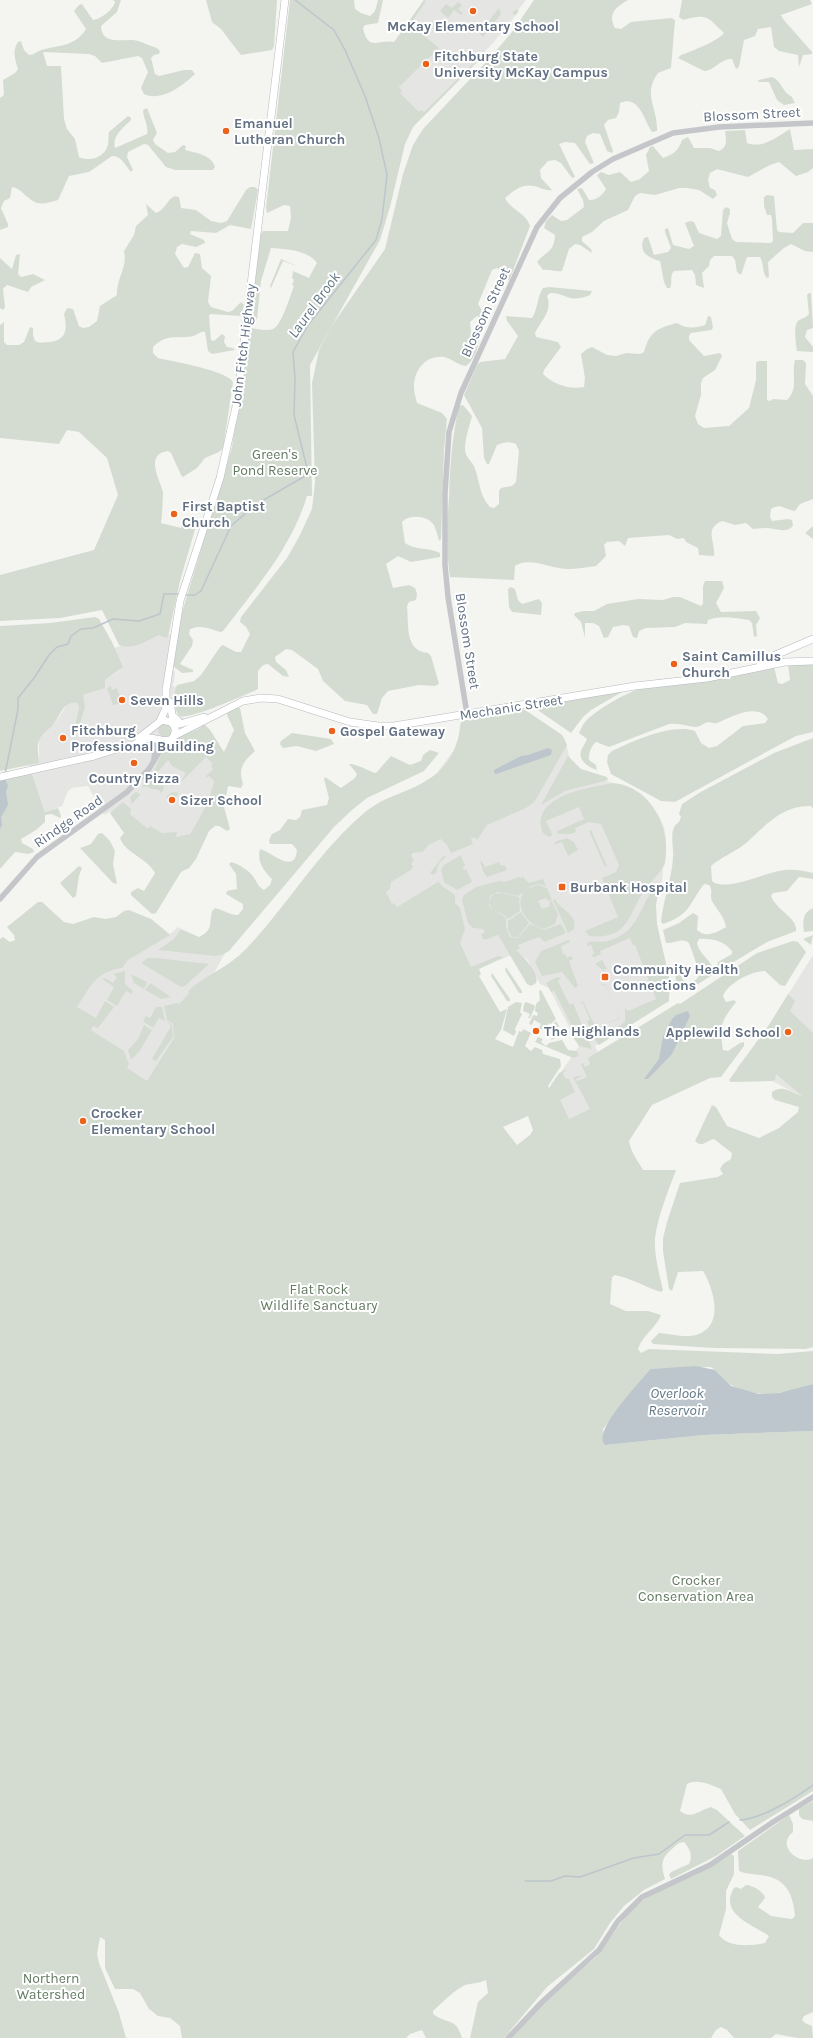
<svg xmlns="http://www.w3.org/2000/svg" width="813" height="2038" font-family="Karla,sans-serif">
<rect width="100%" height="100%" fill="#f4f5f0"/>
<g fill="#e5e6e4">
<path d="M424,0H526L493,43L423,116L364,86Z"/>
<path d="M169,634L178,636L173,666L175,674L173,686L176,687V713L179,716L184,718L187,731L204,724L210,730L236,772L227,781L181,872L112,811L104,815L88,786L72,788L68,791L62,806L45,812L29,765L39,763V736L55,723L67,705L72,702L77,703L79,707L75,726L83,695L105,687V680L120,670L114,648L159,635L168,637Z"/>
<path d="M522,709L525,710L562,735L565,739L570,760L576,768L588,775L622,786L642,795L659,816L664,827L666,840L662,880L656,897L655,912L668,1001L595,1046L624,1112L536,1140L559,1075L579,1046L549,988L540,984L527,959L514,954L463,975L396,997L364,813L381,801L418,786L436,774L454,750L461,730V722L463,719Z"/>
<path d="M151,919L170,934L178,927L225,953L94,1190L66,1006Z"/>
<path d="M813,955V1102L772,1081L757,1068H737L769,1025Z"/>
</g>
<g fill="#d4dcd1" fill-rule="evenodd">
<path d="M113,0H121L117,12L101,26C102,45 120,39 133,40C142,41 149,46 157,48L160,51L159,54L154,55L151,58L155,74L159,76L184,70H192L195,74C182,86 162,102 144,94L141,88L148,72L142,58L138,56L102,63L95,56L89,54L43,52L47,66H61L64,119L67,129L75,139L79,157C90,162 104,158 108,145C109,141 108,136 109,132L128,116L131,118V120C123,128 112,136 115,148L147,134C149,126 143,118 143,110L147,108L157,133L153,140L155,144L168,153L175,152L183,145L186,146L185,150C196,153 212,155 215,167L213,170H175L166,167L148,145L144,144L128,152L127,157L133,170L131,172C126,166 121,155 112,156L89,172L69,176L58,200C40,205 37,206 23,193C20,190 17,188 12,187L10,198L4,201L1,208L8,224V227L0,230V98L4,95L3,80L15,73L18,69C15,59 12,51 18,42L21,41L24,50L29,55C34,55 36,52 41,50C58,45 75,47 86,29L74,11L79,5L82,4L93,20C101,19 113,10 115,2Z"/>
<path d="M206,0H277L274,46L272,50L241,55L221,29L212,22Z"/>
<path d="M290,0H354L355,9L361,13L370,16L375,11L378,0H383L378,23L365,25L363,28C368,52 378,39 394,42L424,0L426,1L412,22L417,27L415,30L420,34L421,33L439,48L399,87L402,91L400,93L419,112L421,110L424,112L483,54L482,50L486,53L413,127L405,144L390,207L380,240L310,365L312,496H307C292,547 255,589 223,631L221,632C209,629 202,624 190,629L189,634L193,640L192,646L180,664L193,670V672L182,673L173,666L180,619L232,447L249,330L252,328C258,330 268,331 273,329C282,325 290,296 294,286L292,285L294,280L292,278L293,271L309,278L312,272L300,267L312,272L317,263C308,250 285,249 271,248L261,281L257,319L254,322L250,321L261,234L263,231H288L291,218L290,206L284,205L267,213L266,208Z"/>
<path d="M534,0H628C616,7 607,14 615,28L621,29L631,22L671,18L675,20L671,68L658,73C642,96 658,107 657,131L652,132C644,120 639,94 620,103L619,112L616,118L608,120L604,125L613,151L612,153L607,151L600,134L593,133L587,136L585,142L594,163L590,164L575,143L565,142L559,144L575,177L572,178L561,163L555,160L548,161L540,170L541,178L552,190C548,191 544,189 540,188C525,182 517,188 505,198C511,210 526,213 530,226L509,281L505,274L497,268L492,270L478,304L486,317L484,320L477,316L470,322L471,333L479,339C479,347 473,362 466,366C458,365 452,359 444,357C426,354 413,371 414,388C414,393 416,398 417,403L442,413L447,419L444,450L441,539L439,541C438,536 436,530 434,525C428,515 409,514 402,522L405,543C416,551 429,547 440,553V557L411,562L398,556L386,564L393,588L409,585L415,588L417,594L416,600L409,602L407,606C409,624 404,651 428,653L431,656L439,684L435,686L419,685L388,691L382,698L377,714H373L367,705L345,701L323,681L318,669L292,650L286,649L275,657L276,662L286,670L289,677L283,676L268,664L263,665L258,671V689C245,695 189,720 179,716C174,709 173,693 177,685L194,681L201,675L220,647L223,645L236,652H241L250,634L246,627L240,622L241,617L287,558L299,537L312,509L315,482L312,383L319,350L331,327L385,249L403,174L413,145L423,129L488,60L512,32Z"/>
<path d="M682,0H810L812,4L781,15L783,19L812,52V54L803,55L799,67L798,55L779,51L774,47L771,27L758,29L755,36L744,40L739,67L736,69L732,59C721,58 714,71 704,71L678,58L681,55C690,52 720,40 724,33C707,17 708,13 683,20L679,17Z"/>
<path d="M458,2L462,5L458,9L463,13L461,15L454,10L448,18L440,11L446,4L452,8Z"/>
<path d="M499,8L501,14L483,37L479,33Z"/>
<path d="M516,9L519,11L492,44L515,15L512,13Z"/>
<path d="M772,77C781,80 782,92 792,97L795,103L784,105L777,100L769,82H758L759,80Z"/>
<path d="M790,129L794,150L813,149V168L808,172L796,176L779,162L770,165L748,177L717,169L710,173L708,180L710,188L715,190L717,195L713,199L699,190L687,188H679L655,195L640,193L635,196L628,210L604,221L592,232L582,237V241L591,249L592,253L580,245L575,244L569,249L562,271C556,272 550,269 543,270L537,262C546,251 554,253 555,235L544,228L546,221L552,215L561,221L567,220L584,207L583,200L577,189L582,188L589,200C598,200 602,195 606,189L597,175L601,172L609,175L620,172L631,182L640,179L649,171L646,155L650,147L653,146L663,158C674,154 678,151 682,140L688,137L694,148H710L719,151C728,147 726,140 725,131L745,130L747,143C763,149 777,137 790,129Z"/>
<path d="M250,187H255L258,190L251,229L230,225L216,233L191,231L190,234L204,240L205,243L196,247L182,244L177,247L175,254L184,268L188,267L195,253L200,254L202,268L211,276L208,302L211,307L228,312L232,311L241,302L244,305L241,316L211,314L209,315L211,340L214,341L222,334L225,336L224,342L227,347L233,348L235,350L212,354L208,351L205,332C200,331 198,335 193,336C177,340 168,332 153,347V353L158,358C172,361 228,371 233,382L224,442L223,448L219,452L205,458L197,468L183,477L181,475L171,453L168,451C144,454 160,480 163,492C163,498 162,518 161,523L181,528L183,520L192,522L196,526L180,581L168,637L165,638L159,635C148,640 132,651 119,645L102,610L60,618L0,621V575L94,550L118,495L107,458L79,432L67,430L59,444L0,438V325L4,322V342L7,345H19L24,342L30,327L33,328V335L35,341C40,344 45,342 50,342C68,340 67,327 64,314L67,308L73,309L79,326L83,328L89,327L97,321L100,306L117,295C116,279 128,267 124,251L134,235L136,226L148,215L146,204L156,213C166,209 167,199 175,196L179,197L181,208L196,210L211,221L221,223L227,221L246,190Z"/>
<path d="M767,195L774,196L777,230L779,232L793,233L803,223H813V252L805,251L791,244L784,248L768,262L769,277L767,278C762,273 764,263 760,257H747L741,275L737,272L735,260L732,256H714L710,260L709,266L702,273L704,288L696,285L695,275L692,270L674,271C669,276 673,282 670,288H667L664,282L660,261C648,258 638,252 644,238L648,237L654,255L668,252L671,248L665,232V229L668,228L673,245L689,249L694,246L685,223L690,221L694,222L699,233L717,239L721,236L723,210L726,207L730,209V213L727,223L732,239L736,242L771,243L773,241L772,219L771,215H767L764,206V197Z"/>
<path d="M20,254L18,274L21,277L33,274L45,280L31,287L28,292L7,285L3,289L5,307L3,310L0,308V258L12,269L16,255Z"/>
<path d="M281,259L299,267L283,261L271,288L270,286Z"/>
<path d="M549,287L592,291L590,295C567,304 568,293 550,293L547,296C553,311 541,321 535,333L536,337L558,342L561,347L544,370L543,374C553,384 569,390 584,387L585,378L581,354L587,349L592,347L607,355L616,356L626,353L640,354L644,352C650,331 656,329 677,323C686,329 695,328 705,325L708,316L711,317L713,328L711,330L691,333L689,336V340L704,356L720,353L722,356L715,370L703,378L701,383V395L695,416L698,424L704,428L729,426L749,408L756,380V363L758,361H767V400L770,401L773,399L787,400C799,388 791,374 795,360H803L806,363L805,384L813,396V499L800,504L795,511C785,510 781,502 771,509L770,517L772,521L788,519L792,520L793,526C786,534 775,528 766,528C761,528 757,529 753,529L746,523L735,525L722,521C703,530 716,541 714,556L699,555L698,548L686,542L684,538L677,539L669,535L628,538L625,546L619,541L607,542L604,545L606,556L596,566C587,567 577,569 568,569C551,569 530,556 515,566L514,580L450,577C446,551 447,524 449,497C450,466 452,437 459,406L463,405L472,416C469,428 465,438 465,450C466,458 471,460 474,466C480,481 479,495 490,507L494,508L499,504V491L501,488L512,486L516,482L519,451L516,444C508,441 504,442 497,445L489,464H487L484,458L482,428L464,395L477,365L480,362L505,359L518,336L507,321L506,316L532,318C538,309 537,297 543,288Z"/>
<path d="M809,293H811L813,328L807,330L805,337L813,347V352L797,351C796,344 793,326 798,321C802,318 806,318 809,314L807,295Z"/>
<path d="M813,517V539L805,533L813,526Z"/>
<path d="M705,581H722L724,588L716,603L721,612L756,611L760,618L756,625L757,636L754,637L752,623L749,620C735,618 721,615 708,620L707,624L685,623L675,627L646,628L639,631L637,638L633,637L629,626L623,625L613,627L608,637L604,638L599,626L593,623H585V638L581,622L574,615L575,613L583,611H594L607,604L638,599L663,600L673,597H680L701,606L703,604V586Z"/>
<path d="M511,587L515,589L518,600L522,604L539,599L542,603L541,615L512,612L509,607L508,589Z"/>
<path d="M95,617L99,619L112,642L123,667L105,680V688L83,695L85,707L78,730L75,726L79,707L77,703C64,701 61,714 55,722C50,730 40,733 38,744C37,750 39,757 39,763L0,771V626L50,623Z"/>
<path d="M788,665H813V732L796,736L768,751L675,802L661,801L611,774L607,762L608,755L612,751C633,741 672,723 695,731L701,743L709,748L717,746L743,726L765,723L768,719C757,702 731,717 717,723C714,724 712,722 708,722C704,723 701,726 697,727C688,727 681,723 669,724L609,747L596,742C591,746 588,755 589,760L596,765L597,770C589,768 578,761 581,751C582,747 585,744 587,739L579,733C581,729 582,725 585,722C594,711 627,692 640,689L774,667L778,683L782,684L790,680Z"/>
<path d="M111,686L112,690L117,688L122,703L113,705L107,688Z"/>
<path d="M622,692L591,710L583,717L571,733L539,711L536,707L538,705Z"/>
<path d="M237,708H240L245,733L255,751C243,762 238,768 243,784L241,788L228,786L224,807L230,829L227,831L219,826H215L209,831L196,859L189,868L181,872L156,913L152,914L131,895V892L138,888L144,891L155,873C147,858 125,853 120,838L124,833L110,813L123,802L131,809L130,814L148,829L150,826L162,833L177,832L176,837L190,834C200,818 210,800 214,781L209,776L207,778L206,776L213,769L211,766L213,764L206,757L180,783L186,773L172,766L168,760L158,772L154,770C158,763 160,756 164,750C172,737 188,734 201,728V725L204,724L210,730L224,752L234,730L227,715L228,711Z"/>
<path d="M522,709L525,710L562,735L567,745L535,801L526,808L487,825L477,840L475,837L471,839L473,844L451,853L447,845L441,839L430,844L422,852L413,853L411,855L414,861L411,864L413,866L411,870L391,882L390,889L386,892L392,904L394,903L397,907L438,882L437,880L442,886L455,895V903L460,908L465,929L460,943L471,967L498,956L504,957L479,969L481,974L479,976L500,1012L507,1009L501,1030L495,1039L513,1047L519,1031L522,1032L523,1029L531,1033L525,1046L531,1051L535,1047L542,1050L543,1054L560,1059L561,1066L548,1086L549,1088L559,1073L568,1069L563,1073L565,1078L569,1079L575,1092L560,1100L569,1119L590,1109L573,1077L584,1075L576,1079L577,1081L587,1077L581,1064L583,1063L585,1067L590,1064L588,1058L678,1003L680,1004L757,953L793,941L798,942L806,952L785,986L780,985L765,971C752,971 728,983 723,996L726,1002L734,1000L736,1002C721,1022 719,1024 723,1050L728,1051L740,1043L744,1042V1046L721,1077L710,1078L652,1105L629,1141C631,1153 637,1159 643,1170H676C668,1192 658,1215 655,1238C654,1255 659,1273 663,1290L661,1292C645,1287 631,1278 615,1275L612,1277L610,1304L626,1311H648L661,1315C656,1328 642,1336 638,1349L641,1353L649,1349L777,1354L813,1351V1384C786,1393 758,1400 731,1385C723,1381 719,1371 710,1367L650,1369L603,1429L605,1445L704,1435L813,1431V1791L750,1830L735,1814L721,1789C712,1785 696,1778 687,1784L680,1811C691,1820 700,1810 711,1807L717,1810L745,1836L716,1856L671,1879L669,1875L671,1872L689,1864C693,1855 690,1849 684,1842L679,1843C663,1856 659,1860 665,1879L644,1890L624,1906L610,1923L594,1949L547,1987L504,2038H470L478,2002L488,1993L486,1980C477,1984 472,1983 465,1985C453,1991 443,2002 433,2011V2014C448,2025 456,2017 462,2038H426L422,2030L410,2034L406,2038H182L180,2026L170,2018L158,2016L149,2009L140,1993L133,1989H115L105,1968V1940L100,1937L97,1954L99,1963L119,2013L126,2038H0V939L3,937L10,942L15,940L14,935L7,927L38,902H42L64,922L73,924L94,917L105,919L116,917L124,911L129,910L151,919L170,935L128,960L122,968C95,972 91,986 77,1007L96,1018L105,1001L114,1007L98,1028L93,1026L91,1030L124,1051L129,1064L127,1068L147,1081L174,1038L173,1024L167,1020L164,1006L177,1003L179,1004L189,993L188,992C195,983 203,980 212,974C224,967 236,959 246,949C287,906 318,852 364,813C385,795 414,792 436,774C446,766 455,751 458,739C460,733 459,723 463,719ZM528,1116L533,1130L530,1135L517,1145L503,1127Z"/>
<circle cx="165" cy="730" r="7"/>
<path d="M292,733L331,739L334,744L316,751L297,746L283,748L280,744L281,741Z"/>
<path d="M813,738V809L811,806C782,805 765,826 745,844C735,852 721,857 711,866L712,881C725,893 768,871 785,870C795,869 804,871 813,873V879L799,877L787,891L773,893L771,896C777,911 798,918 796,931L767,942L722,969L717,966L718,962L732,954V951C724,941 712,938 699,939L697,943C699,955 714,961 714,974L690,989H683L676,982L675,970L679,971L683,980L688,983L696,980L700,974L689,943C681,937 674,944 666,943L663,930L679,923L693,913L698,916L697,930C706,938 716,933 726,927C724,916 717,910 712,901C709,894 714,892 709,885L704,884C689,904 690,915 663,924L661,922C663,900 672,879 673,857C674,846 668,828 679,822L681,817L679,814L682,804L699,793L774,753Z"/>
<path d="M430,750L439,753L424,771L367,798L352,810L334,827L229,951L222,955L215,956L158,950L174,939L180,930H183L199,937C213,930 209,925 212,911L215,908C224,910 229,915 238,915L243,909V904L226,894L227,891L237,889L236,874L229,864L231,862C237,863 248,870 252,875C257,881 257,886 264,890L270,885L272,879C263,870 257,862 260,849C270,851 295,876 297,850L292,844H270L269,840L272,834L280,830L288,819L296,820L300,817L302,810L327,805L329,798L324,779L325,777L341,788L355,778L357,774L349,764C356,763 368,771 376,773L391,756L410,765L421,761L423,755Z"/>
<path d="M568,756L581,769L607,777L608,780L565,791L541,805Z"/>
<path d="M32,774L45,812L58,808L61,816L60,818L52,814L45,815V822L36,830L21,839L22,843L33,849L34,852L28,854L15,852L0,869V780Z"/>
<path d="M151,775L154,777L152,780L160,786L163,784L164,789L161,793L159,790L152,789L146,786L143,788L142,787Z"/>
<path d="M613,783C651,786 672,829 665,863C663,870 648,885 643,892C628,917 627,940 589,936L585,931L618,917L602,878L616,872L619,865L601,824L589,822L575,828L576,832L571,834H558L557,831L584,819L579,807L546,821L552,834L551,837C545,836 542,833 541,827C536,794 590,788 613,783Z"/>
<path d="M136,792L144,797L140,795L132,804L130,797Z"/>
<path d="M172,792L179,793L171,802L166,797Z"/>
<path d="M591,830L607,866L605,867L589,831Z"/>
<path d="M102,833L110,841L115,851L113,864L117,884L113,883L80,848L91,844L98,834Z"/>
<path d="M567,838L574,842L578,850L568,856L562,842L553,845L557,841Z"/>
<path d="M444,855L446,857L439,863L436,873L433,875L430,873Z"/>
<path d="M461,855L465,866L463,867L464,870L466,869L472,882L457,890L444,882L441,870L444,865Z"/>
<path d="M482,861L485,867L499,862L501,866L505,865L507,870L487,877L482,870L483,869L480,862Z"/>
<path d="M79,866L82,868L79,876L76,896L73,898L60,883Z"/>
<path d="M519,877L520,878L523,877L529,883L543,879L546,886C529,881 530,890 518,896L498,892L490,896L489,906L506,918V927L510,937L518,938L530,924L544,930L561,924L566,933L545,942L539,937L518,945L520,949L516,950C523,957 540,972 536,983L531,986L527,984L498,935L484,940L481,934L485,932L483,929L473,928L468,923L462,900L464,895L476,887L499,881L505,882Z"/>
<path d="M538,885L547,888L552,900L548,901L546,898L538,901L542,909L550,906L549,902L552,901L558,914L555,924L544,929C522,925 507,891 538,885Z"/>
<path d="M655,890L658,894L656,905L657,924L670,981L669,1001L599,1045L595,1040L597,1036L621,1025L625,1021V1008L628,1011L656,999L635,945H633L630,938L600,951L601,954L595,957L591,956L594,953L591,945L587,946V943C593,940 601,943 608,941C637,932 638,913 651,892Z"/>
<path d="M494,894L501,893L519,897L520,911L508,919C503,912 492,912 489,903L491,897Z"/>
<path d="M555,899C560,910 578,914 574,929L568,933L553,900Z"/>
<path d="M813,908V931L804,932C803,921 802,913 813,908Z"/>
<path d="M521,912L529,923L518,937H512L508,930V921Z"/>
<path d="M813,935L811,945L803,939Z"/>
<path d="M569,940L570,942L561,946L563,955L565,954L567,958L571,956L573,959L569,961L578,986L575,988L562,972L542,976L535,962L541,951Z"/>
<path d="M148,958H156L209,964L185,986L181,987L141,963Z"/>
<path d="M602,960L607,969H604V971L595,964Z"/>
<path d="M506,967L522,991V993H519L505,970Z"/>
<path d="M125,971V984L133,991L132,994L126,991L117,1006L107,1000L114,987L102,979L105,978L113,983L117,977L113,974Z"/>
<path d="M492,973L510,999V1001H507L491,976Z"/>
<path d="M131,974L147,982L144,989L134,983Z"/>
<path d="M557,977L561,978L558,981L568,1002L570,1005L573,1003L592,1049L579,1046L570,1033L574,1030L554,991L551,992L546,983Z"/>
<path d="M150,983L171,997L161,999L145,990Z"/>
<path d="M598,983L606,985V986L619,1017V1019L605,1024L619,1018L607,987Z"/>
<path d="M541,990L556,1019L551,1024L549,1023L545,1031L539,1028L541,1024L534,1020L532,1025L529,1024L533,1015L537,1016L538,1013L535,1011L536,1004L540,1000L539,991Z"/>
<path d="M788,994L795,1001L790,1011L813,1033V1347L806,1349L713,1348L653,1344L651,1341L659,1333C670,1334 686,1338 696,1335C725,1327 714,1289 703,1271L678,1272L672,1291L669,1289L663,1251V1238L667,1222L680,1183L718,1177L723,1174L720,1169L723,1164L731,1159L732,1153L714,1139C706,1141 702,1148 695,1141L712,1105L716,1107L727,1126L759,1138L779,1128L798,1112L799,1107L775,1100L772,1097V1092C783,1084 792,1093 802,1096L776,1074L775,1080L772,1081L731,1082L729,1080L769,1025Z"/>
<path d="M583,1001L596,1028L601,1026L602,1028L593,1031L591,1030L587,1021L590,1020L583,1003L579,1004Z"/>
<path d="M516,1002L522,1003L520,1012L522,1014L515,1029L516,1032L514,1036L503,1030L508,1007Z"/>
<path d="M526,1002L534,1005L535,1007L530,1018H528L530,1014L523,1011L524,1004Z"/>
<path d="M156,1007H162L165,1021L159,1018L153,1028L143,1021L146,1016L150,1018Z"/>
<path d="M166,1021L172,1025L173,1037L156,1061L152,1059L171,1026Z"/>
<path d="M556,1021L559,1026L556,1031L560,1036L551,1040L556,1027L553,1025Z"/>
<path d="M144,1025L152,1030L139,1052L131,1060L128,1050L138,1039Z"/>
<path d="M538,1037L543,1039L541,1042L546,1046L549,1043L562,1040L568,1050L577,1051L579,1056L573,1058L535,1042Z"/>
<path d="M813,1801V1821L802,1819L799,1815V1809Z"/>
<path d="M789,1815L793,1824V1832C775,1846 800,1866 813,1858V2012L804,2016L802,2020L805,2023L812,2026L813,2038H798L776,2034L771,2038H734L727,2030L721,2027L716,2030L711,2038H511L540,2006L596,1957L628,1913L643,1900L660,1890L695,1875L731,1854L734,1856V1874L726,1891V1909L719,1935C729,1948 750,1946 765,1943L769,1936C754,1925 718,1914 734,1888L736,1887L741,1889L746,1885C753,1885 764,1892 765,1898L758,1907L771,1916L792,1919L795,1916C793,1893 786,1878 761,1875C754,1874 745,1874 739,1871L738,1851Z"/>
</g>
<g fill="#bcc6cc">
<path d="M548,748L552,750L551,755L496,774L494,773V770L521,756L528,755Z"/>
<path d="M5,779L8,786L6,792L8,805L1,817L2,825L0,829V780Z"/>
<path d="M688,1011L690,1016L672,1054L648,1079H644L659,1059L663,1037L672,1019L676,1015Z"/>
<path d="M696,1366L715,1370L731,1386L759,1394L779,1393L813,1384V1431L704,1435L605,1445C591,1431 641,1382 650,1369Z"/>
</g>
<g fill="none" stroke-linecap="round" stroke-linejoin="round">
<g stroke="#bcc6cc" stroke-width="1.5">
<path d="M185,595H195L201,591L231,526L255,505L305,476L307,468L294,415L295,378L293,352L308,325L376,240L382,219L387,175L379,138L365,96L345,50L334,30L295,0"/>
<path d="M5,774L18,709V698L34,678L49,655L57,647L68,644L71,636L81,629L93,628L113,619L139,621L160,614L164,594H179"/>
<path d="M740,1820C762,1819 795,1798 813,1785"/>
<path d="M525,1881H551L565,1876L580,1877L634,1858L659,1854L685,1835H709L729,1822"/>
</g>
<defs>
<g id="major">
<path d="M760,665L773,656L813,639"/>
<path d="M170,702L172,715L179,722"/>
<path d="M160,721L166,708V690L180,601L220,478L237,402L285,0"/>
<path d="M174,736L243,701L261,698L278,699L350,722L378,726H394L635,686L707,678L785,662L813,661"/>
<path d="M139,738L162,720L180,724L204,717"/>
<path d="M0,777L94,756L126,746L128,747C135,745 142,739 149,738C158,738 174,747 175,731C176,727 173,724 170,721"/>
</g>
</defs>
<use href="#major" stroke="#b6b9be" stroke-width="8"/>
<g stroke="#c4c6ca" stroke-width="5.5">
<path d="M467,714L448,597L445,565V493L449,432L461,393L537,227L560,198L592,172L613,159L673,133L719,127L813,123"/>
<path d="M152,739L156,745L154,758"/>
<path d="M0,899L37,857L127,792L149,769L162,747L168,741"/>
<path d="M508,2038L542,2002L599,1950L618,1921L642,1897L710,1865L773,1822L813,1797"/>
</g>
<use href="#major" stroke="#fff" stroke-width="7"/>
</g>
<g fill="#eb621a" stroke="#fff" stroke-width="1.5">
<circle cx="473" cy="11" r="4"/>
<circle cx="426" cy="64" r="4"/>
<circle cx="226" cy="131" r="4"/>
<circle cx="174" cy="514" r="4"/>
<circle cx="674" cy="664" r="4"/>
<circle cx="122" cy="700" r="4"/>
<circle cx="332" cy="731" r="4"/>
<circle cx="63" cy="738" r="4"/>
<circle cx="134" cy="763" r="4"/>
<circle cx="172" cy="800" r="4"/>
<rect x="558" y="883" width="8" height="8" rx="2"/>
<rect x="601" y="973" width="8" height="8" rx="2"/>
<circle cx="536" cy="1031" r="4"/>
<circle cx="788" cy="1032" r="4"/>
<circle cx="83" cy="1121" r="4"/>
</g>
<g text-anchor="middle" stroke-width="4" stroke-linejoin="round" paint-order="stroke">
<g font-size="14" font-weight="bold" fill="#627083" stroke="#fff" text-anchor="start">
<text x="473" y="31" text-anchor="middle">McKay Elementary School</text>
<text x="434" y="61">Fitchburg State<tspan x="434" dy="16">University McKay Campus</tspan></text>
<text x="234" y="128">Emanuel<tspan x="234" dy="16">Lutheran Church</tspan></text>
<text x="182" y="511">First Baptist<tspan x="182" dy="16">Church</tspan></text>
<text x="682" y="661">Saint Camillus<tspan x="682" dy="16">Church</tspan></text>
<text x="130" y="705">Seven Hills</text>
<text x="71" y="735">Fitchburg<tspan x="71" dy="16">Professional Building</tspan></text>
<text x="340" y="736">Gospel Gateway</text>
<text x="134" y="783" text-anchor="middle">Country Pizza</text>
<text x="180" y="805">Sizer School</text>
<text x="570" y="892">Burbank Hospital</text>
<text x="613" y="974">Community Health<tspan x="613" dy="16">Connections</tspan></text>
<text x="544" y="1036">The Highlands</text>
<text x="780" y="1037" text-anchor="end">Applewild School</text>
<text x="91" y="1118">Crocker<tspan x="91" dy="16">Elementary School</tspan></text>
</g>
<g font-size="14" fill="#627083" stroke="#fff">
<text transform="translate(752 114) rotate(-3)" y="5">Blossom Street</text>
<text transform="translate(485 312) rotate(-65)" y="5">Blossom Street</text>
<text transform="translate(243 345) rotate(-83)" y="5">John Fitch Highway</text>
<text transform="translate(468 641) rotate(81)" y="5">Blossom Street</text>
<text transform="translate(511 707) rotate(-9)" y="5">Mechanic Street</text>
<text transform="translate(68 821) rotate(-35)" y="5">Rindge Road</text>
</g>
<g font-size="14" fill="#637a61" stroke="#fff">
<text x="275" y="459">Green's<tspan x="275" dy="16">Pond Reserve</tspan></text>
<text x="319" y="1294">Flat Rock<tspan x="319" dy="16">Wildlife Sanctuary</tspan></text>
<text x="696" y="1585">Crocker<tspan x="696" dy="16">Conservation Area</tspan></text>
<text x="51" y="1983">Northern<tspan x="51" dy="16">Watershed</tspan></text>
</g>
<g font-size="15" font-style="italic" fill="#627987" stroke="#fff">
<text transform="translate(314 305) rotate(-54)" y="5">Laurel Brook</text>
<text x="677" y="1398">Overlook<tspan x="677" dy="17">Reservoir</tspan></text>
</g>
</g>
</svg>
